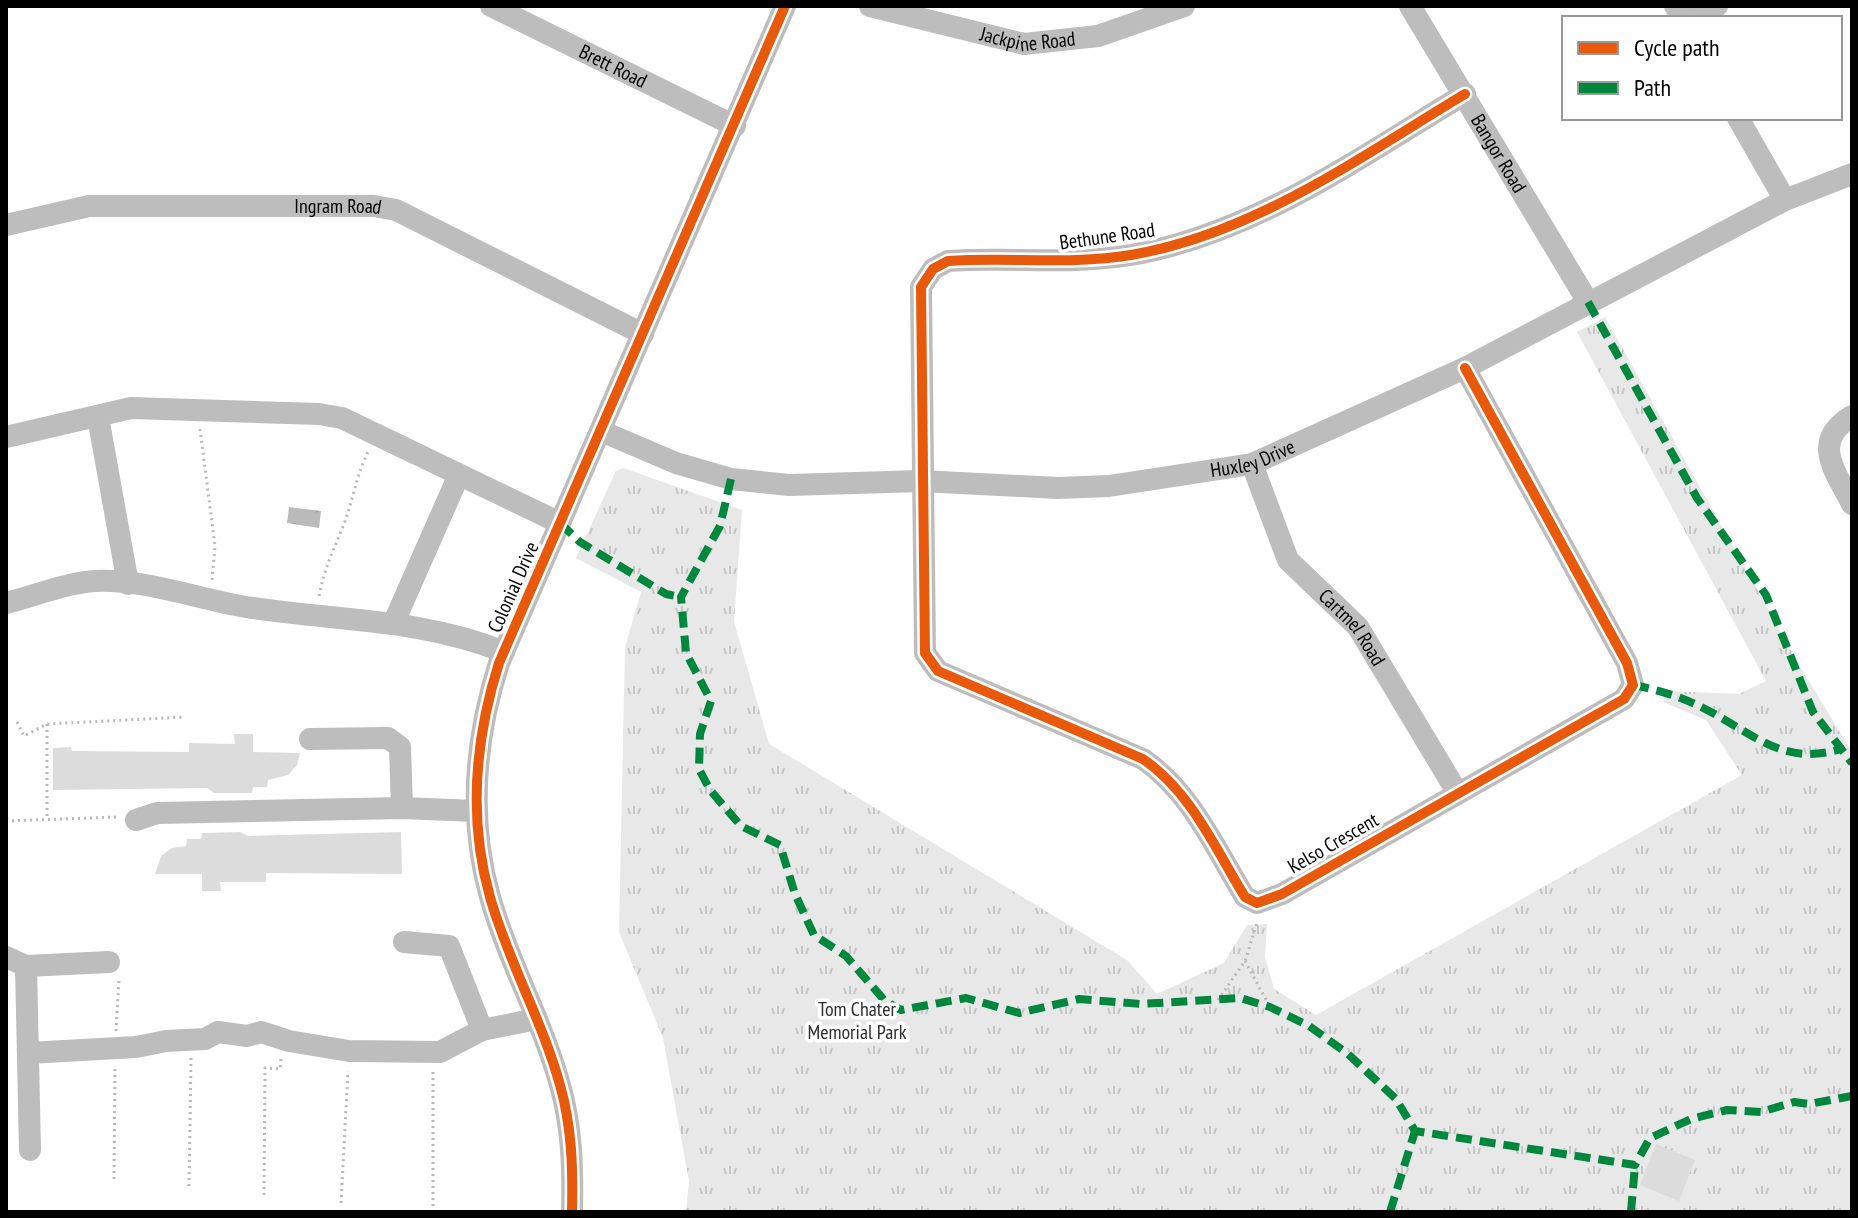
<svg xmlns="http://www.w3.org/2000/svg" width="1858" height="1218" font-family="'PT Sans Narrow',sans-serif">
<defs>
<pattern id="park-tufts" width="24" height="20" patternUnits="userSpaceOnUse" patternTransform="scale(2)"><rect width="24" height="20" fill="#e8e8e8"/><path d="M3 7l-1-3M5 7V3M7 7l1-3M15 17l-1-3M17 17v-4M19 17l1-3" fill="none" stroke="#c5c5c5"/></pattern>
<pattern id="water-ripples" width="26" height="14" patternUnits="userSpaceOnUse" patternTransform="scale(2)"><rect width="26" height="14" fill="#bababa"/><path d="M2 4q2-2 4 0t4 0M15 11q2-2 4 0t4 0" fill="none" stroke="#9e9e9e"/></pattern>
</defs>
<rect width="100%" height="100%" fill="#fff"/>
<path fill="url(#park-tufts)" d="M1605,317L1802,670L1852,752V1212H686L689,1181L663,1038L619,932L625,647L641,592L576,558L616,471L623,468L742,510L734,622L769,744L1127,960L1157,994L1224,963L1247,925L1267,924L1265,957L1274,989L1316,1015L1742,775L1706,720L1663,702L1666,691L1739,694L1766,681L1577,332Z"/>
<path fill="url(#water-ripples)" d="M289,507L321,511L319,528L287,523Z"/>
<g fill="#dcdcdc">
<path d="M234,734H253V752L300,753L297,765L288,775L268,780L267,787H253L252,793H214L207,788L53,790V748L71,747L72,751L189,752V743L235,744Z"/>
<path d="M240,832L248,836L401,832L402,874L266,873V882H220L221,891H202V874H155L161,856L172,848L186,846L187,839H201L202,833Z"/>
<path d="M1656,1144L1695,1160L1679,1201L1640,1185Z"/>
</g>
<g fill="none" stroke-linecap="round" stroke-linejoin="round">
<g stroke="#b8b8b8" stroke-width="3" stroke-dasharray="2 4" stroke-linecap="butt">
<path d="M200,429L215,546L212,580"/>
<path d="M319,596C324,569 334,549 344,524C353,500 356,476 368,452"/>
<path d="M17,722L24,736L47,724L185,717"/>
<path d="M47,724V819"/>
<path d="M6,821L118,817"/>
<path d="M1245,961L1270,1007"/>
<path d="M1218,1000L1245,961L1257,923"/>
<path d="M116,1031L119,979"/>
<path d="M114,1179L115,1066"/>
<path d="M189,1186L191,1058"/>
<path d="M264,1195L265,1068L280,1069L281,1059"/>
<path d="M341,1203L348,1071"/>
<path d="M433,1212V1072"/>
</g>
<g stroke="#bdbdbd" stroke-width="22">
<path id="s1" d="M491,6L735,126"/>
<path id="s2" d="M870,6L1024,44L1098,36L1184,6"/>
<path id="s3" d="M1410,6L1588,302"/>
<path d="M1675,6L1682,18"/>
<path d="M1694,18L1717,6"/>
<path d="M1465,94C1360,157 1254,234 1131,255C1070,265 1009,257 948,261L933,269L921,287L925,653L938,671L1143,759C1191,792 1215,848 1245,897L1257,903L1282,894L1624,699L1633,685L1627,663L1465,368"/>
<path d="M1738,118L1785,200"/>
<path id="s4" d="M6,225L89,206H374L396,210L643,334"/>
<path d="M1852,416C1811,441 1834,469 1852,504"/>
<path d="M98,417L128,584"/>
<path id="s5" d="M601,431L676,463L731,479L789,485L921,481L1058,488L1109,486L1252,464L1465,368L1785,200L1852,174"/>
<path d="M6,437L131,408L319,414L342,418L560,523"/>
<path id="s6" d="M1252,464L1288,560L1358,627L1457,792"/>
<path d="M6,603C34,596 66,583 95,581C145,579 198,599 246,607C333,621 421,618 504,652"/>
<path d="M394,622L458,477"/>
<path d="M310,739L388,738L400,747L402,808"/>
<path d="M136,820L157,813L402,808L476,811"/>
<path d="M404,942L449,946L482,1030"/>
<path d="M6,957L26,966L30,1150"/>
<path d="M26,966L109,962"/>
<path d="M28,1053L136,1047L166,1041L205,1039L218,1032L247,1036L261,1032L289,1041L349,1051L440,1052L482,1030L537,1019"/>
<path d="M572,1212C573,1169 572,1127 560,1085C542,1020 508,961 490,897C468,819 475,739 499,663L785,6"/>
</g>
<g stroke="#00873e" stroke-width="8" stroke-dasharray="16 8" stroke-linecap="butt">
<path d="M1588,302L1697,498L1766,595L1813,712L1852,763"/>
<path d="M731,479L720,526L681,597L686,653L711,701L700,734L699,769L710,790L741,826L780,845L795,894L814,935L846,956L885,1001L901,1010L966,998L1019,1013L1079,999L1141,1004L1240,998L1270,1007L1309,1026L1348,1054L1396,1099L1415,1131L1635,1165L1650,1138L1691,1119L1727,1110L1761,1112L1794,1102L1809,1104L1852,1096"/>
<path d="M560,523L580,542L666,594L681,597"/>
<path d="M1633,685C1660,690 1685,698 1709,711C1756,736 1785,766 1841,749"/>
<path d="M1390,1212L1415,1131"/>
<path d="M1631,1212L1635,1165"/>
</g>
<defs>
<g id="cycleway">
<path d="M1465,94C1360,157 1254,234 1131,255C1070,265 1009,257 948,261L933,269L921,287L925,653L938,671L1143,759C1191,792 1215,848 1245,897L1257,903L1282,894L1624,699L1633,685L1627,663L1465,368"/>
<path d="M572,1212C573,1169 572,1127 560,1085C542,1020 508,961 490,897C468,819 475,739 499,663L785,6"/>
</g>
</defs>
<use href="#cycleway" stroke="#fff" stroke-width="15"/>
<use href="#cycleway" stroke="#e8590c" stroke-width="10"/>
</g>
<g text-anchor="middle" stroke-width="7" stroke-linejoin="round" paint-order="stroke">
<g font-size="20" fill="#000" stroke="#fff">
<text dy="7" stroke="none"><textPath href="#s2" startOffset="162">Jackpine Road</textPath></text>
<text dy="7" stroke="none"><textPath href="#s1" startOffset="136">Brett Road</textPath></text>
<text dy="7" stroke="none"><textPath href="#s3" startOffset="172">Bangor Road</textPath></text>
<text dy="7" stroke="none"><textPath href="#s4" startOffset="334">Ingram Road</textPath></text>
<text transform="translate(1107 236) rotate(-8)" y="7">Bethune Road</text>
<text dy="7" stroke="none"><textPath href="#s5" startOffset="664">Huxley Drive</textPath></text>
<text transform="translate(513 587) rotate(-66)" y="7">Colonial Drive</text>
<text dy="7" stroke="none"><textPath href="#s6" startOffset="196">Cartmel Road</textPath></text>
<text transform="translate(1333 843) rotate(-30)" y="7">Kelso Crescent</text>
</g>
<g font-size="20" fill="#2d2d2d" stroke="#fff">
<text x="857" y="1016">Tom Chater<tspan x="857" dy="23">Memorial Park</tspan></text>
</g>
</g>
<rect width="1858" height="1218" fill="none" stroke="#000000" stroke-width="16"/>
<rect x="1562" y="16" width="280" height="104" fill="#ffffff" stroke="#999999" stroke-width="2"/>
<rect x="1578" y="42" width="40" height="12" fill="#e8590c" stroke="#999999" stroke-width="2"/>
<text x="1634" y="56" font-size="24" fill="#000000">Cycle path</text>
<rect x="1578" y="82" width="40" height="12" fill="#00873e" stroke="#999999" stroke-width="2"/>
<text x="1634" y="96" font-size="24" fill="#000000">Path</text>
</svg>
